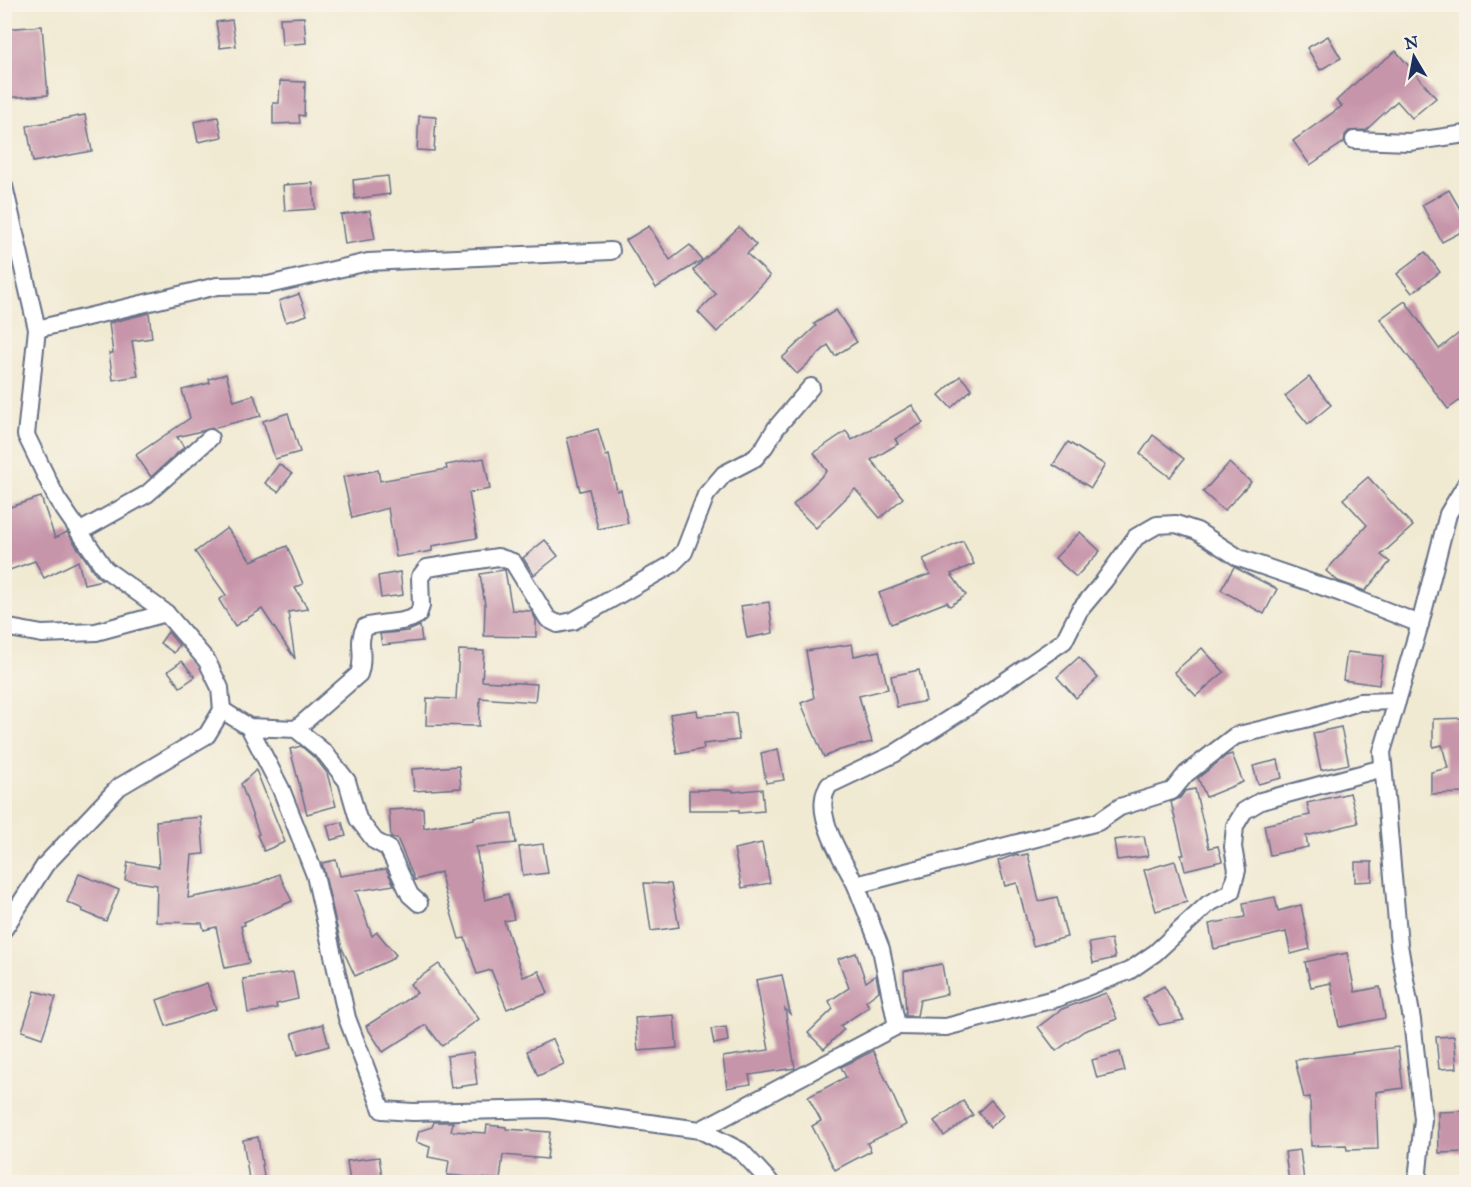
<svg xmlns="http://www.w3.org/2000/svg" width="1471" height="1187" font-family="'IM FELL Great Primer',serif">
<rect width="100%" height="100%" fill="#f7f3e8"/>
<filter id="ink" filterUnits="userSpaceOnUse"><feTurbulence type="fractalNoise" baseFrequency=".0167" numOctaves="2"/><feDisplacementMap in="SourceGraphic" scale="12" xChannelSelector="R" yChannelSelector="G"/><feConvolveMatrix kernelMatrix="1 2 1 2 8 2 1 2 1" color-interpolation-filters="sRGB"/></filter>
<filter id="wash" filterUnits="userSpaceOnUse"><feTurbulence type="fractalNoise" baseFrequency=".008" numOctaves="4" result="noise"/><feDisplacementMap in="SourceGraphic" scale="24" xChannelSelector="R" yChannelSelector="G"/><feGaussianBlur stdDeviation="1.35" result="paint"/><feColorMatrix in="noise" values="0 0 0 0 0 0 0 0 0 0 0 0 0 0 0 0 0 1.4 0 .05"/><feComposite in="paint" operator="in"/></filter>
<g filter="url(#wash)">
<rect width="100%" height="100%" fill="#f1ead3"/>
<g id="blocks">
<g fill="#c795aa">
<path d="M304,17L306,43L282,45L280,18Z"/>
<path d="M232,20L236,46L220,48L216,22Z"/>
<path d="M42,26L48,95L4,98V29Z"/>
<path d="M1328,36L1341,58L1320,70L1307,48Z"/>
<path d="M1396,51L1436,98L1412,118L1397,101L1366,130L1349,131L1345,135L1344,142L1310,165L1293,141L1342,106L1336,101L1362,77Z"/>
<path d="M280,81L305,82L304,116L299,115L300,123L273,124V103H279Z"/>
<path d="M85,115L92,151L33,162L27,126Z"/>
<path d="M419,116L436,117L434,151L417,150Z"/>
<path d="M218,117L222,137L198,142L194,122Z"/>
<path d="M388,176L390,194L355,199L353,180Z"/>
<path d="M313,183L315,209L285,211L283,185Z"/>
<path d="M1449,190L1467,221V229L1442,242L1422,205Z"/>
<path d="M370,211L375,239L345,244L341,215Z"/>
<path d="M649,226L670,260L690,245L702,260L656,288L626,240Z"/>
<path d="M739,227L756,245L747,254L770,276L717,332L698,312L716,294L693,270Z"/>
<path d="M1425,252L1440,272L1412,293L1397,274Z"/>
<path d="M299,294L307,315L286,322L279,301Z"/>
<path d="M1405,301L1439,349L1467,327V395L1448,409L1380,319Z"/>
<path d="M836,310L857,342L835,356L828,345L797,374L782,358L816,326L814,324Z"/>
<path d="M149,313L152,338L132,341L138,376L113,380L109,353H113L109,323Z"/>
<path d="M226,374L234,401L254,395L261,416L177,437L184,447L151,477L136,455L190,418L182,390L210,383L209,379Z"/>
<path d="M960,376L972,389L951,408L939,395Z"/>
<path d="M1309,377L1331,405L1308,424L1285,396Z"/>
<path d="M912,405L923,423L895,439L898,444L871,460L903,498L880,518L855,489L816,528L793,505L827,471L814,453L846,431L852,440Z"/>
<path d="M288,413L300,452L275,459L263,421Z"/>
<path d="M598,429L606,456L609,455L617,491L621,490L628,523L598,529L589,489L580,491L567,438Z"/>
<path d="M1153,435L1184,459L1170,477L1140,454Z"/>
<path d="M1068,442L1105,465L1091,488L1053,465Z"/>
<path d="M484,458L490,489L469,493L477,538L432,546V551L396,557L388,508L352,518L343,477L378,470L380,481L447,469L446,465Z"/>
<path d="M1229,463L1251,482L1224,511L1203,492Z"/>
<path d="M279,464L292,474L278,492L265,483Z"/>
<path d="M1368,477L1413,526L1381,555L1390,562L1365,591L1338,581L1326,571L1367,525L1343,499Z"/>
<path d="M41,497L55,538L67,532L96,575L102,580L84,584L78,561L44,578L35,561L4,572V509Z"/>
<path d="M227,528L251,561L287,546L303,584L295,588L308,609L288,612L295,659L262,609L235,626L219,600L226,595L195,552Z"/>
<path d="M1080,532L1100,551L1076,577L1055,558Z"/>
<path d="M545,540L558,556L534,575L523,558Z"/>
<path d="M963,541L974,564L951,574L966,595L950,606L947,602L891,624L879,593L930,574L923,559Z"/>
<path d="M1234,567L1277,589L1264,614L1221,590Z"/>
<path d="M503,570H505L512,610L531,611L536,620V637L484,636L485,605L480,574Z"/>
<path d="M400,572L403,595L381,598L378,576Z"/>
<path d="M769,602L773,633L747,638L741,606Z"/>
<path d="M420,626L422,641L382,645L380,634L408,631Z"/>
<path d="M168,632L179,645L174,653L160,643Z"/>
<path d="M852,644L854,656L879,651L888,689L859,696L872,742L840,750L824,757L801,703L814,698L806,651Z"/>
<path d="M1202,648L1224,672L1196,696L1174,672Z"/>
<path d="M459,650L484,651L482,681L537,684L535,702L480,698L479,726L426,725L427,698L456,699Z"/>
<path d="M1347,652L1383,656L1379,685L1343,680Z"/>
<path d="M1079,657L1098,678L1076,698L1057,677Z"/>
<path d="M182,661L195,677L180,687L168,671Z"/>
<path d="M919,670L926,701L897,707L891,676Z"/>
<path d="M697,710L698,716L736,713L739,740L703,744L704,749L677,754L670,714Z"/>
<path d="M1467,718V793L1431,794V772L1448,768L1442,745L1433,747V719Z"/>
<path d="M1341,727L1349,764L1321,770L1313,733Z"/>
<path d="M301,746L317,760L327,773L336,806L307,814L290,749Z"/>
<path d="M778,749L784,780L766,783L761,753Z"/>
<path d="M1232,754L1243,782L1206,797L1198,778L1226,756Z"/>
<path d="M1278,760L1282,778L1258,784L1253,766Z"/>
<path d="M459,766L461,788L414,791L412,769Z"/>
<path d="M256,770L285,842L264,851L257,835L259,834L241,784Z"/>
<path d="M762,789L764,811L739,813V810H689V790H733V792Z"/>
<path d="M1195,789L1209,848L1218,846L1222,861L1185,870L1181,855H1184L1171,802L1180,798L1185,791Z"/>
<path d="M1350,793L1358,823L1306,836L1308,847L1270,855L1264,825L1310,815L1307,803Z"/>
<path d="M423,808L424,828L474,819V817L512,813L516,843L476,847L485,900L508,894L514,919L504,921L523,977L539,971L548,993L507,1009L491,970L477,974L465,938L459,939L444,889L441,872L415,880L397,838H391L389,810Z"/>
<path d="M201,817L204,854L192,855L188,898L252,886L279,874L292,901L244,922L245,925L241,926L249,963L225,968L216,927L204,930L202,923L156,922L157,885L125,880L128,862L159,867L156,821Z"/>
<path d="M342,822L346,836L331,840L327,825Z"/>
<path d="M1144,836L1148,856L1117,860L1114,840Z"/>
<path d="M762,843L770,883L742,888L734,849Z"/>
<path d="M543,844L548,873L523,876L519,847Z"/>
<path d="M1017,854L1018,856L1028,854L1039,901L1057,897L1067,937L1033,946L1017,883L1005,886L998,861Z"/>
<path d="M336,860L340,876L386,869L394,885L356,891L372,936L377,932L396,955L390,960L355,976L342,948L322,863Z"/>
<path d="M1175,861L1187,902L1156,911L1144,870Z"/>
<path d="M1355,862H1372V881L1355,882Z"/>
<path d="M79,874L119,890L106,921L82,911L83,909L67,902Z"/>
<path d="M644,883L671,884L679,927L651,931Z"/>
<path d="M1275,897L1278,911L1301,905L1310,949L1291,954L1286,932L1214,949L1209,924L1245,917L1243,903Z"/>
<path d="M1111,939L1115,958L1093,963L1089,943Z"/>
<path d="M856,953L866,982L876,975L879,991L866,1001L869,1007L840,1026L844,1029L824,1049L808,1033L833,1009L829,1001L849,988L838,959Z"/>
<path d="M1347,953L1355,992L1380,987L1385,1018L1339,1027L1331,983L1311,987L1305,962Z"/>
<path d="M439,964L479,1019L442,1046L426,1025L383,1052L366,1026L417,993L410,984Z"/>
<path d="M942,964L947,994L920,1000L917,1016H906L904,971Z"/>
<path d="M293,972L298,999L276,1004L277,1008L248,1013L243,979Z"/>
<path d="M782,975L790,1014L785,1009L795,1068L749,1075L751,1084L727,1088L723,1057L769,1050L756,980Z"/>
<path d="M207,983L216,1009L166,1026L157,1000Z"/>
<path d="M1164,986L1184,1020L1159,1025L1143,998Z"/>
<path d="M35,991L56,997L42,1038L22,1031Z"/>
<path d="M1106,993L1117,1019L1084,1031L1056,1051L1038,1027L1062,1009Z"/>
<path d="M674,1015L677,1048L638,1051L635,1018Z"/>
<path d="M323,1024L329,1046L298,1055L292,1033Z"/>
<path d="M726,1027L728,1041L714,1044L711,1029Z"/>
<path d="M1454,1036L1457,1068L1439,1069L1436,1037Z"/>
<path d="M553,1039L564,1064L538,1076L527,1051Z"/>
<path d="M1398,1047L1403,1088L1376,1092L1378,1149L1347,1150L1346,1145L1311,1146L1310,1097L1304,1098L1295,1060Z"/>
<path d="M873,1051L906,1125L867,1143L871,1151L835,1170L812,1126L821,1121L808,1097L846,1077L841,1067Z"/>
<path d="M473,1052L477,1084L451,1088L447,1056Z"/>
<path d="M1120,1052L1125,1071L1097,1078L1092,1060Z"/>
<path d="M991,1100L1004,1115L990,1127L978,1112Z"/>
<path d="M963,1101L973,1115L944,1136L934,1121Z"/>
<path d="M1467,1111V1152L1439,1153L1438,1112Z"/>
<path d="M434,1122H453L451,1131L486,1133L487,1125L506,1127V1129L550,1132L547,1159L503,1155L500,1180L447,1175L449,1161L428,1157L430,1147L416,1142L419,1131L432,1127Z"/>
<path d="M258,1137L264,1177L249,1179L243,1140Z"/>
<path d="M1300,1150L1304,1181L1289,1182L1285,1152Z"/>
<path d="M379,1157L383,1182H350L347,1161Z"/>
</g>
</g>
</g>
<g filter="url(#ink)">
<use href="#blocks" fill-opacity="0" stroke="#667087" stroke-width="1.5"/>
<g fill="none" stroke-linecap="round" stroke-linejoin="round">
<defs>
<g id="minor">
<path d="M1354,140L1409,142L1466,134"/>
<path d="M4,186L37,329L26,435L57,499L105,569L166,613L207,661L220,688L222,710L207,735L119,787L45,865L4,929"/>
<path d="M37,329L217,286L268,285L368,262L611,251"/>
<path d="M79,532L147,494L210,438"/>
<path d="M4,627L42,634L96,632L166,613"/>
<path d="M1397,701L1359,702L1309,718L1235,736L1186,774L1172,791L1120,807L1098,822L856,885C845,864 819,823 824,798C824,794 827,789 829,785L894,754L960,712L1064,641L1079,611L1104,581L1136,537L1157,525L1176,524L1197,531L1239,558L1341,593L1420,624"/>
<path d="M222,710L249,727L296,729L325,753L347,781L358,819L375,841L388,848L410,895L419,903"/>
<path d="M249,727L281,789L315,875L347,1018L382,1110L413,1112L548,1109L700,1130"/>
<path d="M296,729L359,674C366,654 356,644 365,627C383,621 402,625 418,615L421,606L420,577L427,568L498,557L513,562L548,619L558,624L573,621L671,565L684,552L706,495L724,474L755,458L765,446L776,428L811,387"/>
<path d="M856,885L881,949L897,1026L946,1027L1058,998L1129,971L1155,953L1208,904L1231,892L1237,870L1233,847L1235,826L1244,811L1261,801L1383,768"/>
<path d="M770,1182L741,1151L700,1130L897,1026"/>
<path d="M1417,1182L1423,1119L1412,1020L1399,945L1382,752L1420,624L1448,514L1466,484"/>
</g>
</defs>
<use href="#minor" stroke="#667087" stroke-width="20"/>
<use href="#minor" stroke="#fff" stroke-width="16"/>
</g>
</g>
<rect width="1471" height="1187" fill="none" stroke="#f7f3e8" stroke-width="24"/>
<g transform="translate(1414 57) rotate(350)" stroke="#f7f3e8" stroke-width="4.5" paint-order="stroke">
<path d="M0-4.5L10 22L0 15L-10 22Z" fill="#1b2f5e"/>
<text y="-9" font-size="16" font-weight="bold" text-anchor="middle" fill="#1b2f5e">N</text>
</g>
</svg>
